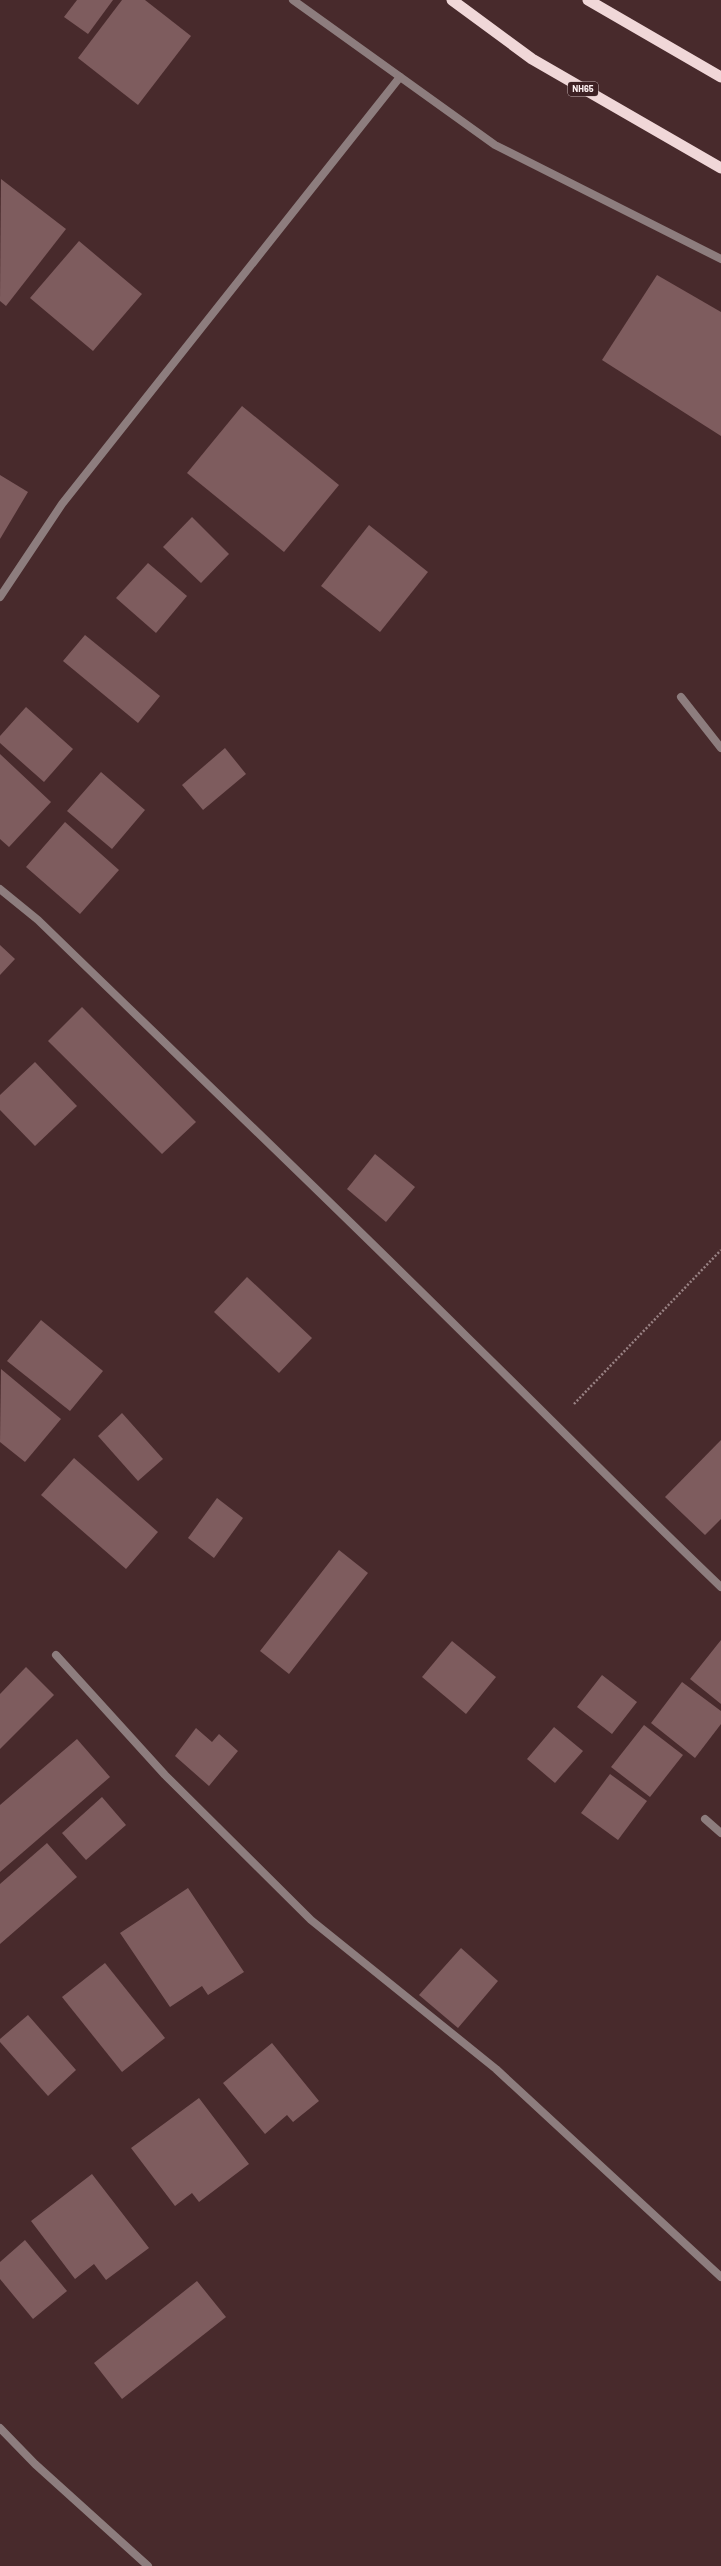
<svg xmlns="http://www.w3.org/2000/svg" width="721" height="2566" font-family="Barlow,sans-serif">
<rect width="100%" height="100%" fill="#482a2c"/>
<g fill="#7e5c5e">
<path d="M77,0H113L88,34L64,17Z"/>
<path d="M122,0H145L191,36L138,105L78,58Z"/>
<path d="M1,179L66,229L6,306L0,301Z"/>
<path d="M79,241L142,294L93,351L30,298Z"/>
<path d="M657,275L721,312V436L602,360Z"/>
<path d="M242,406L339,485L284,552L187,473Z"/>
<path d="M0,475L28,492L0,539Z"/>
<path d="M192,517L229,554L201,583L163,547Z"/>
<path d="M369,525L428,572L380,632L321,586Z"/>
<path d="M148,563L187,596L156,633L116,598Z"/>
<path d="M85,635L160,696L138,723L63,661Z"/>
<path d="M26,707L73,749L44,782L0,743V736Z"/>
<path d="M225,748L246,774L203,810L182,785Z"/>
<path d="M0,754L51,802L9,847L0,839Z"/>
<path d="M101,772L145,810L112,849L67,811Z"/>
<path d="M65,822L119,870L80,914L26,867Z"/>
<path d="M0,945L15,959L0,975Z"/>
<path d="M82,1007L196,1122L162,1154L48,1041Z"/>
<path d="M35,1062L77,1106L35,1146L0,1110V1095Z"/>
<path d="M375,1154L415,1187L386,1222L347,1189Z"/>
<path d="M247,1277L312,1338L279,1373L214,1312Z"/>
<path d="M41,1320L103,1371L70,1411L7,1361Z"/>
<path d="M1,1369L61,1419L25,1462L0,1442Z"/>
<path d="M122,1413L163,1459L138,1481L98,1436Z"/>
<path d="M721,1440V1519L705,1535L665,1497Z"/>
<path d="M74,1458L158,1532L126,1569L41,1495Z"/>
<path d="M217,1498L243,1518L214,1558L188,1538Z"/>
<path d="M339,1550L368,1573L289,1674L260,1651Z"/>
<path d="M721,1640V1704L690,1679Z"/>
<path d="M452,1641L496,1677L466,1714L422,1677Z"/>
<path d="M26,1667L54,1695L0,1749V1694Z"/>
<path d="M602,1675L637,1702L612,1734L577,1707Z"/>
<path d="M682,1682L721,1711V1724L695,1758L651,1723Z"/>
<path d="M644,1725L683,1755L650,1797L611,1767Z"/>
<path d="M554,1727L583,1751L555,1783L527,1759Z"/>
<path d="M196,1728L212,1742L219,1734L238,1751L209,1786L175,1756Z"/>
<path d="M77,1739L110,1777L0,1872V1805Z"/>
<path d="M610,1774L647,1801L618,1840L581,1813Z"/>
<path d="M102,1797L126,1825L86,1860L62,1833Z"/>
<path d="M47,1843L77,1877L0,1944V1884Z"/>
<path d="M188,1888L244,1972L208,1995L202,1986L170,2007L120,1933Z"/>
<path d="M461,1948L498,1981L458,2028L419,1995Z"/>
<path d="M105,1963L165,2038L122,2072L62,1997Z"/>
<path d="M28,2015L76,2070L48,2096L0,2042V2039Z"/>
<path d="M272,2043L319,2101L293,2122L287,2115L265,2134L223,2083Z"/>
<path d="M199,2098L249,2164L199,2202L192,2193L175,2206L131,2148Z"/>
<path d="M92,2174L149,2248L106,2280L94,2264L75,2279L31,2221Z"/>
<path d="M25,2240L67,2291L33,2319L0,2279V2262Z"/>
<path d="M197,2281L226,2317L122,2399L94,2363Z"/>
</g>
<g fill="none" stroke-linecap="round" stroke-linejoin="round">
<path stroke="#998284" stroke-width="2.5" stroke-dasharray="2 2" stroke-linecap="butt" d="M574,1404L721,1250"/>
<g stroke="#8d7d7e" stroke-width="8">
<path d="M0,889L38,920C181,1059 326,1197 468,1338C553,1421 635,1505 721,1587"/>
<path d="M56,1655L165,1775L311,1920L496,2069L721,2277"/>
</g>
<g stroke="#8d7d7e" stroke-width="8">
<path d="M0,597L62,504L400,77"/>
<path d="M681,697L721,748"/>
<path d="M705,1819L721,1833"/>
<path d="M0,2428L35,2464L148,2566"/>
</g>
<path stroke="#8d7d7e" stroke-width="8" d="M293,0L495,145L721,259"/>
<g stroke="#f0d7d8" stroke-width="11">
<path d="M452,0L532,59L721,168"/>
<path d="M588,0L721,77"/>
</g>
</g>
<g text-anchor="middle" stroke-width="3" stroke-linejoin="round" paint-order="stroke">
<rect fill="#3d2023" stroke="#c4b2b4" stroke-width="1" x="568" y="82" width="30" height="14" rx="3"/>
<g font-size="9" font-weight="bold" fill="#fef1f2">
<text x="583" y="92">NH65</text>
</g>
</g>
</svg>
